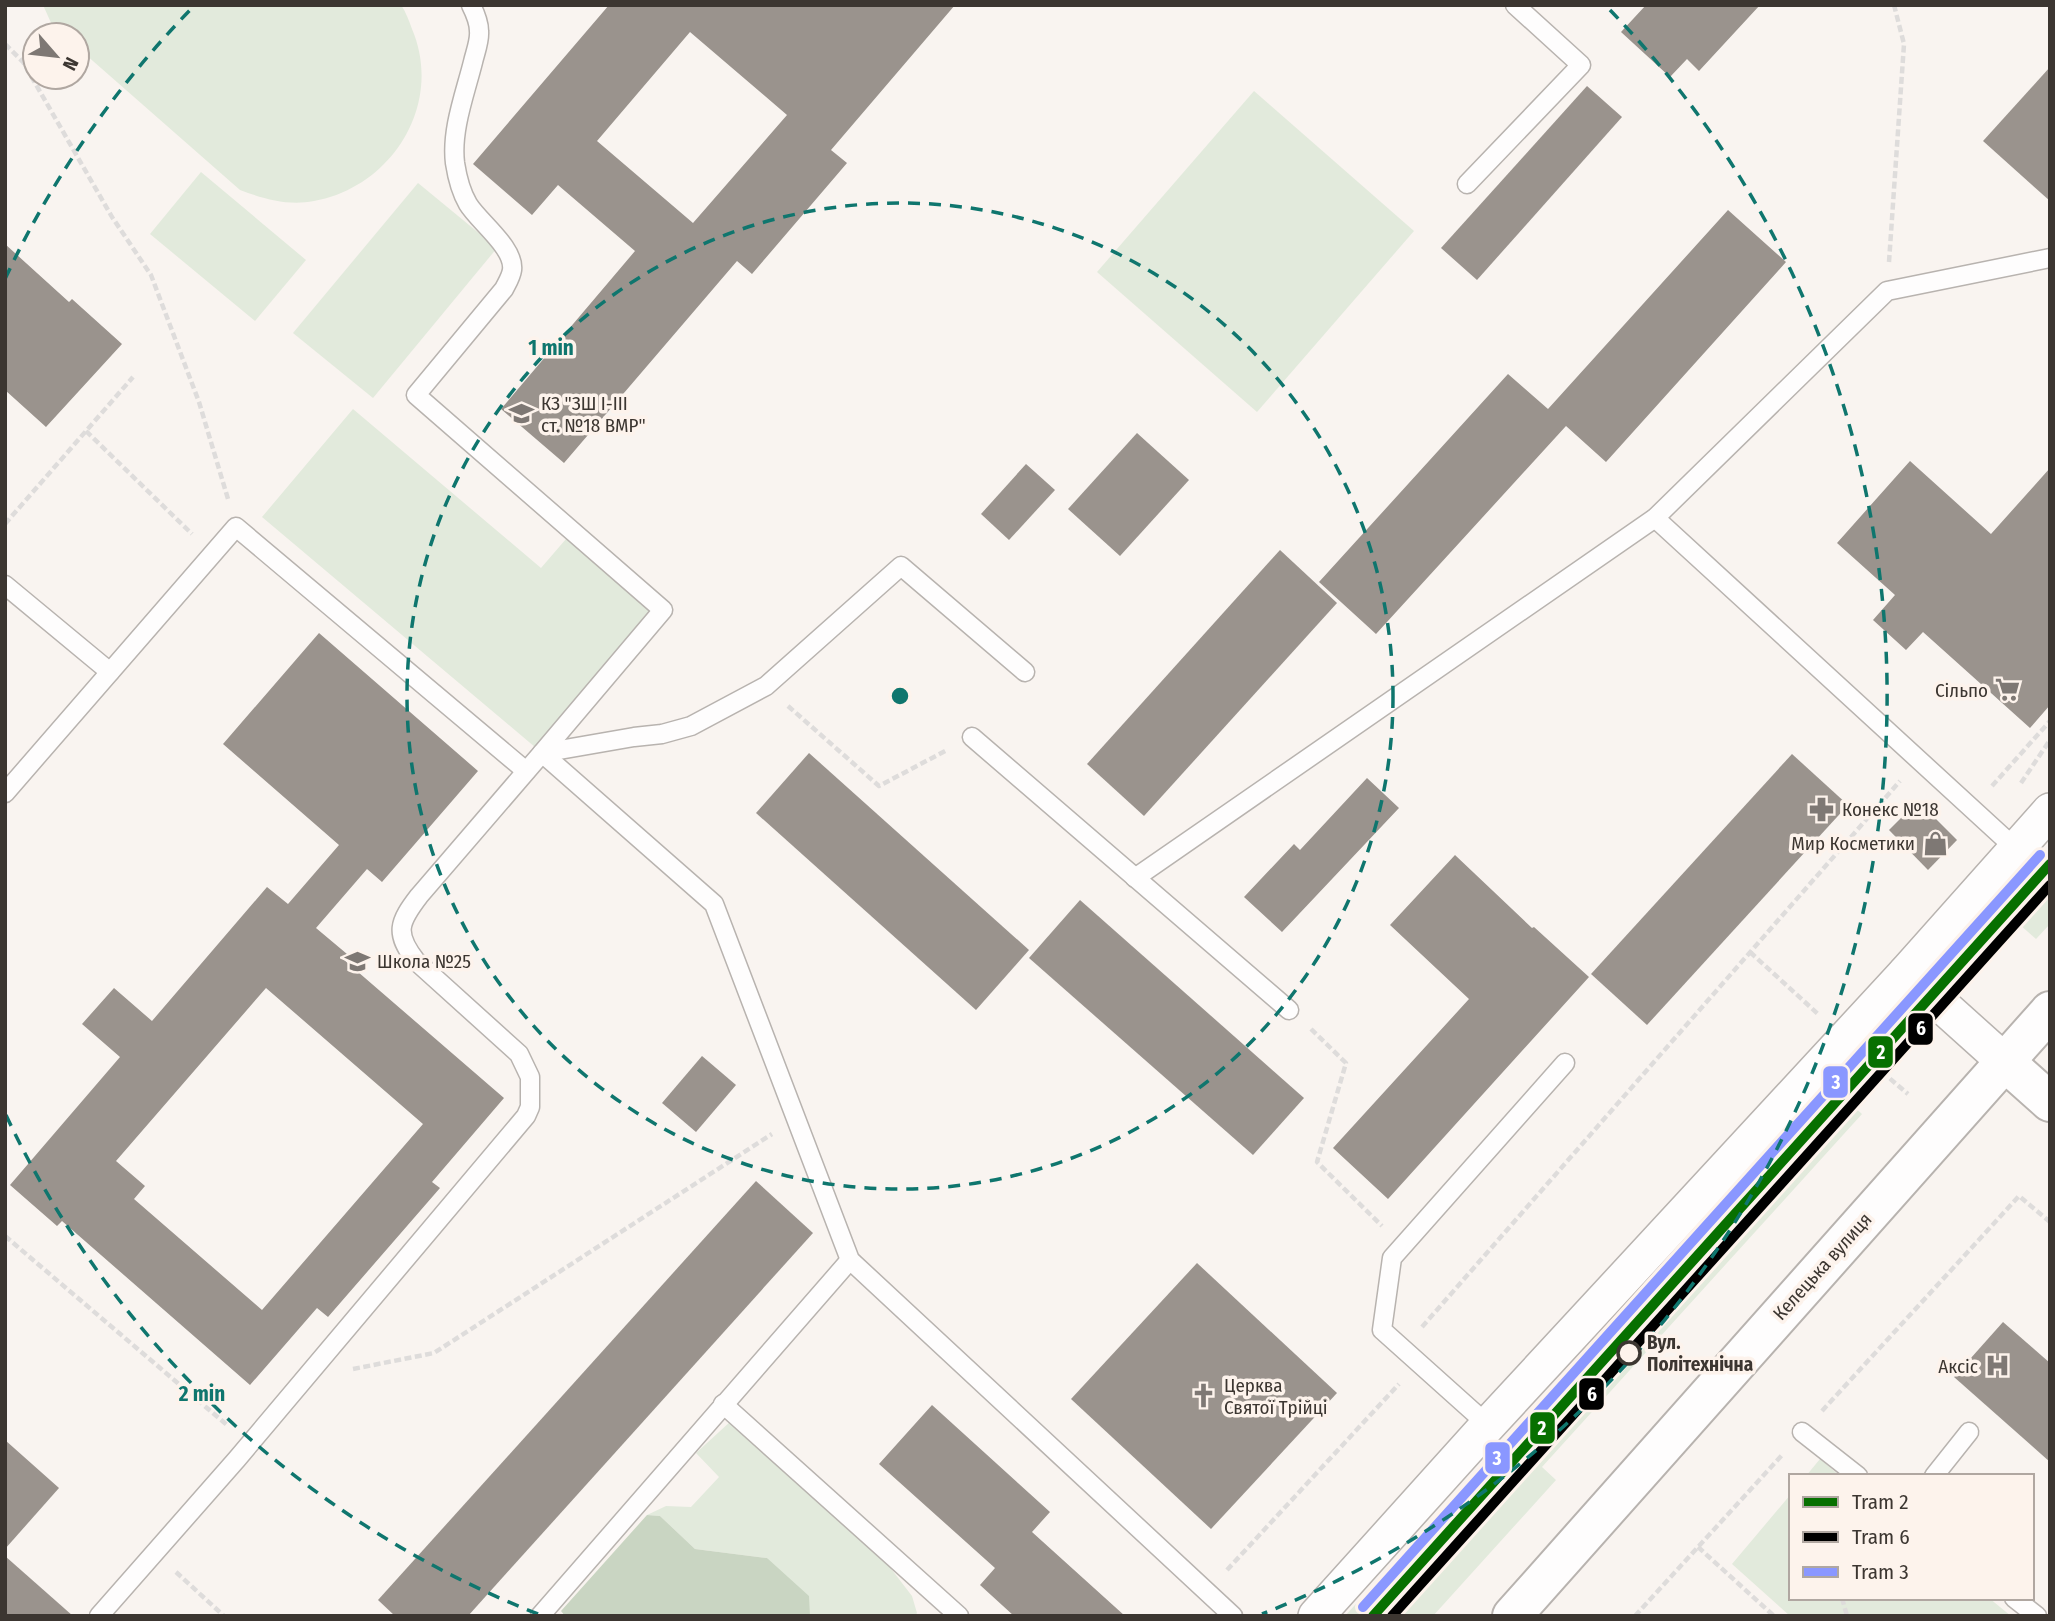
<svg xmlns="http://www.w3.org/2000/svg" width="2055" height="1621" font-family="'Fira Sans Condensed',sans-serif">
<rect width="100%" height="100%" fill="#f9f4f0"/>
<g fill="#e2eadc">
<path d="M43,5H401C406,12 409,21 412,29C444,104 392,187 314,201C288,206 264,199 240,190L77,47V35H63L52,25Z"/>
<path d="M1254,91L1414,231L1257,412L1097,272Z"/>
<path d="M201,172L306,260L255,321L150,234Z"/>
<path d="M418,183L497,248L373,398L293,333Z"/>
<path d="M353,409L541,568L572,532L663,610L542,753L262,517Z"/>
<path d="M2050,855V924L2036,939L2002,909Z"/>
<path d="M1826,1082L1862,1114L1542,1467L1556,1480L1433,1616H1345Z"/>
<path d="M731,1421L882,1557L912,1596L917,1613L915,1616H809L767,1558L695,1549L660,1516L647,1515L666,1506L691,1507L719,1477L696,1453Z"/>
<path d="M1820,1459L1840,1476H1806Z"/>
<path d="M1791,1494V1598H1989L2011,1616H1790L1732,1564Z"/>
</g>
<path fill="#c9d5c2" d="M647,1515L660,1516L695,1549L767,1558L809,1596L810,1616H565L561,1611Z"/>
<g fill="#9a938d" fill-rule="evenodd">
<path d="M609,5H955L831,150L847,163L752,274L737,261L564,463L501,409L635,251L558,185L532,215L473,164ZM690,32L787,115L693,223L597,141Z"/>
<path d="M1646,5H1760L1699,71L1687,59L1670,77L1621,32Z"/>
<path d="M2050,67V201L1983,141Z"/>
<path d="M1587,86L1622,117L1477,280L1441,248Z"/>
<path d="M1728,210L1786,262L1606,462L1566,426L1376,634L1319,582L1508,374L1548,409Z"/>
<path d="M5,244L69,302L72,299L122,344L46,427L5,390Z"/>
<path d="M1137,433L1189,480L1120,556L1068,509Z"/>
<path d="M1910,461L1991,534L2050,468V705L2030,728L1923,632L1906,650L1873,620L1895,595L1837,543Z"/>
<path d="M1026,464L1055,490L1009,540L981,514Z"/>
<path d="M1280,550L1337,603L1144,816L1087,764Z"/>
<path d="M319,633L478,771L382,882L367,869L316,928L347,954L343,959L504,1098L432,1182L440,1188L328,1317L317,1308L250,1385L62,1221L57,1226L10,1185L120,1057L82,1024L114,988L152,1021L267,887L288,904L339,845L223,744ZM266,988L423,1124L262,1310L134,1199L145,1186L116,1161Z"/>
<path d="M809,753L1029,950L976,1010L756,813Z"/>
<path d="M1792,754L1848,805L1647,1025L1591,974Z"/>
<path d="M1367,778L1399,808L1282,932L1244,897L1294,844L1300,850Z"/>
<path d="M1918,801L1957,840L1928,870L1889,830Z"/>
<path d="M1455,855L1532,928L1534,927L1589,977L1388,1199L1333,1148L1469,999L1390,925Z"/>
<path d="M1080,900L1304,1098L1253,1155L1029,958Z"/>
<path d="M702,1056L736,1085L696,1132L662,1103Z"/>
<path d="M756,1181L813,1233L468,1616H395L378,1600Z"/>
<path d="M1197,1263L1337,1393L1211,1529L1071,1399Z"/>
<path d="M2003,1322L2050,1363V1462L1954,1377Z"/>
<path d="M932,1405L1050,1512L1032,1532L1125,1616H1014L980,1585L995,1568L879,1464Z"/>
<path d="M5,1440L59,1488L5,1549Z"/>
<path d="M5,1556L73,1616H5Z"/>
</g>
<g fill="none" stroke-linecap="round" stroke-linejoin="round">
<defs>
<g id="service">
<path d="M471,5C475,13 479,22 479,31C480,41 475,53 473,62C465,94 451,130 455,163C457,176 461,192 468,204C479,222 515,248 512,270C511,277 507,283 504,289L416,395L663,610L542,753L714,904L850,1260L1233,1616"/>
<path d="M1467,184L1581,65L1515,5"/>
<path d="M1655,518L2016,849"/>
<path d="M5,585L110,672"/>
<path d="M972,737L1289,1010"/>
<path d="M5,793L236,527L526,771"/>
<path d="M1135,878L1655,518L1887,291L2050,258"/>
<path d="M723,1404L959,1616"/>
<path d="M1488,1425L1382,1330L1392,1258L1565,1063"/>
<path d="M1802,1432L1858,1476"/>
<path d="M1934,1476L1969,1432"/>
<path d="M2014,1598L2037,1616"/>
<path d="M99,1616L237,1459L526,1116L530,1107V1077L519,1054L416,961C394,933 399,922 419,896L542,753L634,737L662,734L691,726L766,686L901,566L1025,672"/>
<path d="M540,1616L850,1260"/>
</g>
<g id="minor">
<path d="M1906,973L2004,1061"/>
<path d="M1316,1616L1488,1425L1906,973L2050,811"/>
</g>
<path id="tertiary" d="M2004,1061L2050,1102"/>
<path id="secondary" d="M1512,1616L2050,1011"/>
</defs>
<use href="#service" stroke="#b8b3af" stroke-width="21"/>
<use href="#minor" stroke="#b8b3af" stroke-width="38"/>
<use href="#tertiary" stroke="#b8b3af" stroke-width="42"/>
<use href="#secondary" stroke="#b8b3af" stroke-width="42"/>
<g stroke="#dedcdb" stroke-width="4.5" stroke-dasharray="7 3.5" stroke-linecap="butt">
<path d="M5,44L23,62L112,217L151,275L199,402L228,499"/>
<path d="M1889,262L1904,44L1894,5"/>
<path d="M86,431L192,534"/>
<path d="M5,524L133,377"/>
<path d="M788,706L879,786L947,750"/>
<path d="M2021,783L2050,740"/>
<path d="M1992,786L2050,721"/>
<path d="M1750,952L1818,1014"/>
<path d="M1311,1029L1346,1063L1317,1162L1382,1226"/>
<path d="M1874,1065L1908,1094"/>
<path d="M5,1236L227,1425"/>
<path d="M1422,1327L1900,781"/>
<path d="M353,1369L434,1353L772,1134"/>
<path d="M1822,1411L2019,1196L2050,1222"/>
<path d="M1698,1547L1774,1616"/>
<path d="M1227,1570L1399,1384"/>
<path d="M176,1572L224,1616"/>
<path d="M1842,1598L1847,1616"/>
<path d="M1635,1616L1783,1454"/>
</g>
<use href="#service" stroke="#fefdfd" stroke-width="18"/>
<use href="#minor" stroke="#fefdfd" stroke-width="35"/>
<use href="#tertiary" stroke="#fefdfd" stroke-width="38"/>
<use href="#secondary" stroke="#fefdfd" stroke-width="38"/>
<defs>
<path id="tram-1" d="M1373,1616L2050,864"/>
<path id="tram-2" d="M1392,1616L2050,885"/>
<path id="tram-3" d="M1363,1607L2040,855"/>
</defs>
<use href="#tram-1" stroke="#fdf3ec" stroke-width="16"/>
<use href="#tram-2" stroke="#fdf3ec" stroke-width="16"/>
<use href="#tram-3" stroke="#fdf3ec" stroke-width="16"/>
<use href="#tram-1" stroke="#077000" stroke-width="10"/>
<use href="#tram-2" stroke="#000" stroke-width="10"/>
<use href="#tram-3" stroke="#8a97ff" stroke-width="10"/>
</g>
<g fill="none" stroke="#0f766e" stroke-width="3.5" stroke-dasharray="12 9">
<circle cx="900" cy="696" r="493"/>
<path d="M538 1614A987 987 0 0 1 5 1113M5 279A987 987 0 0 1 190 10M1610 10A987 987 0 0 1 1262 1614"/>
</g>
<defs>
<symbol id="school-bare" viewBox="-9 -9 18 18"><path d="M0-5L7-2L0 1L-7-2ZM-4 1L0 2.5L4 1V4Q0 6-4 4Z" fill="#7e7874" stroke="#fdf3ec" stroke-width="2.5" paint-order="stroke"/></symbol>
<symbol id="supermarket-bare" viewBox="-9 -9 18 18"><path d="M-6-5.5h2.5l.6 2H6L4.5 2H-2.5L-4.4-4H-6ZM-1.5 3.2a1.3 1.3 0 1 0 .1 0ZM3 3.2a1.3 1.3 0 1 0 .1 0Z" fill="#7e7874" stroke="#fdf3ec" stroke-width="2.5" paint-order="stroke"/></symbol>
<symbol id="pharmacy-bare" viewBox="-9 -9 18 18"><path d="M-2-6h4v4h4v4h-4v4h-4v-4h-4v-4h4Z" fill="#7e7874" stroke="#fdf3ec" stroke-width="2.5" paint-order="stroke"/></symbol>
<symbol id="shop-bare" viewBox="-9 -9 18 18"><path d="M-5-2.5h2.3a2.7 3.5 0 0 1 5.4 0H5L5.5 6h-11ZM-1.5-2.5h3a1.5 2.3 0 0 0-3 0Z" fill="#7e7874" stroke="#fdf3ec" stroke-width="2.5" paint-order="stroke"/></symbol>
<symbol id="hospital-bare" viewBox="-9 -9 18 18"><path d="M-5-5h3v3.5h4V-5h3V5h-3V1.5h-4V5h-3Z" fill="#7e7874" stroke="#fdf3ec" stroke-width="2.5" paint-order="stroke"/></symbol>
<symbol id="church-bare" viewBox="-9 -9 18 18"><path d="M-1.2-6h2.4v3.5h3.3v2.4h-3.3V6h-2.4V-.1h-3.3v-2.4h3.3Z" fill="#7e7874" stroke="#fdf3ec" stroke-width="2.5" paint-order="stroke"/></symbol>
</defs>
<g fill-rule="evenodd">
<use href="#school-bare" x="504" y="396" width="35" height="35"/>
<use href="#supermarket-bare" x="1990" y="672" width="35" height="35"/>
<use href="#pharmacy-bare" x="1804" y="792" width="35" height="35"/>
<use href="#shop-bare" x="1918" y="826" width="35" height="35"/>
<use href="#school-bare" x="340" y="944" width="35" height="35"/>
<use href="#hospital-bare" x="1980" y="1348" width="35" height="35"/>
<use href="#church-bare" x="1186" y="1378" width="35" height="35"/>
</g>
<circle fill="#fdf3ec" stroke="#3c3631" stroke-width="3.5" cx="1629" cy="1353" r="11"/>
<g text-anchor="middle" stroke-width="7" stroke-linejoin="round" paint-order="stroke">
<g font-size="19" fill="#3c3631" stroke="#fdf3ec" text-anchor="start">
<text x="541" y="410">КЗ "ЗШ І-ІІІ<tspan x="541" dy="22">ст. №18 ВМР"</tspan></text>
<text x="1988" y="697" text-anchor="end">Сільпо</text>
<text x="1842" y="816">Конекс №18</text>
<text x="1915" y="850" text-anchor="end">Мир Косметики</text>
<text x="377" y="968">Школа №25</text>
<text x="1978" y="1373" text-anchor="end">Аксіс</text>
<text x="1224" y="1392">Церква<tspan x="1224" dy="22">Святої Трійці</tspan></text>
</g>
<g font-size="19" fill="#3c3631" stroke="#fdf3ec">
<text transform="translate(1822 1266) rotate(-48)" y="7">Келецька вулиця</text>
</g>
<g font-size="19" font-weight="bold" fill="#3c3631" stroke="#fdf3ec" text-anchor="start">
<text x="1647" y="1349">Вул.<tspan x="1647" dy="22">Політехнічна</tspan></text>
</g>
</g>
<circle cx="900" cy="696" r="10" fill="#0f766e" stroke="#fdf3ec" stroke-width="3.5"/>
<g font-size="21" text-anchor="middle" font-weight="bold" fill="#0f766e" stroke="#fdf3ec" stroke-width="7" stroke-linejoin="round" paint-order="stroke">
<text x="551" y="355">1 min</text>
<text x="202" y="1401">2 min</text>
</g>
<g stroke="#fdf3ec" stroke-width="2.5">
<rect x="1907" y="1012" width="27" height="34" rx="7" fill="#000"/>
<rect x="1867" y="1035" width="27" height="34" rx="7" fill="#077000"/>
<rect x="1822" y="1065" width="27" height="34" rx="7" fill="#8a97ff"/>
<rect x="1578" y="1377" width="27" height="34" rx="7" fill="#000"/>
<rect x="1529" y="1411" width="27" height="34" rx="7" fill="#077000"/>
<rect x="1484" y="1441" width="27" height="34" rx="7" fill="#8a97ff"/>
</g>
<g font-size="19" text-anchor="middle" font-weight="bold" fill="#fff">
<text x="1921" y="1035">6</text>
<text x="1881" y="1059">2</text>
<text x="1836" y="1089">3</text>
<text x="1592" y="1401">6</text>
<text x="1542" y="1435">2</text>
<text x="1497" y="1465">3</text>
</g>
<rect width="2055" height="1621" fill="none" stroke="#3c3631" stroke-width="14"/>
<rect x="1789" y="1474" width="245" height="126" fill="#fdf3ec" stroke="#b0a7a1" stroke-width="2"/>
<rect x="1803" y="1497" width="35" height="10" fill="#077000" stroke="#b0a7a1" stroke-width="2"/>
<text x="1852" y="1509" font-size="21" fill="#3c3631">Tram 2</text>
<rect x="1803" y="1532" width="35" height="10" fill="#000000" stroke="#b0a7a1" stroke-width="2"/>
<text x="1852" y="1544" font-size="21" fill="#3c3631">Tram 6</text>
<rect x="1803" y="1567" width="35" height="10" fill="#8a97ff" stroke="#b0a7a1" stroke-width="2"/>
<text x="1852" y="1579" font-size="21" fill="#3c3631">Tram 3</text>
<g transform="translate(56 56) rotate(118)"><circle r="33" fill="#fdf3ec" stroke="#b0a7a1" stroke-width="2"/>
<path d="M0-5L12 26L0 18L-12 26Z" fill="#7e7874"/>
<text y="-10" font-size="19" font-weight="bold" text-anchor="middle" fill="#3c3631">N</text>
</g>
</svg>
